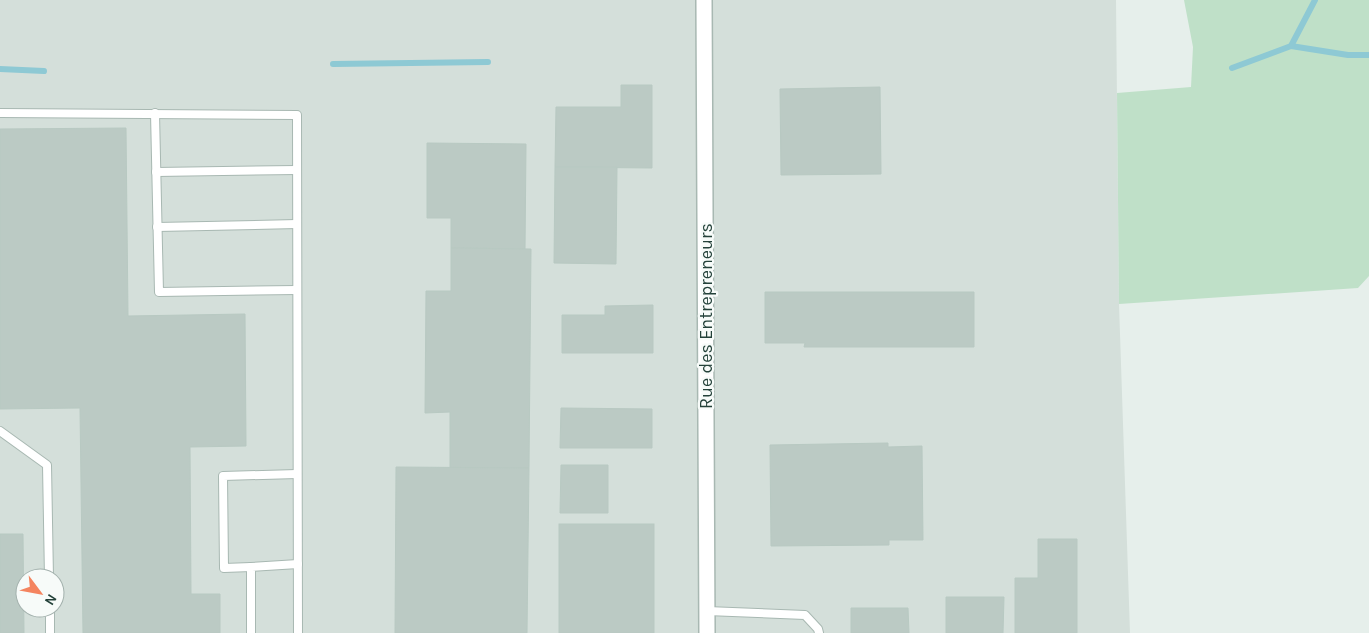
<svg xmlns="http://www.w3.org/2000/svg" width="1369" height="633" font-family="Karla,sans-serif">
<rect width="100%" height="100%" fill="#e6efeb"/>
<path fill="#d4dfda" fill-rule="evenodd" d="M0,0H1116L1119,304L1130,633H0ZM25,578H55V608H25Z"/>
<path fill="#bfe0c8" d="M1184,0H1369V276L1358,288L1119,304L1117,93L1191,87L1193,47Z"/>
<g fill="none" stroke-linecap="round" stroke-linejoin="round">
<g stroke="#8ec9d4" stroke-width="6">
<path d="M1291,46L1348,55H1369"/>
<path d="M333,64L488,62"/>
<path d="M1232,68L1291,46L1315,0"/>
<path d="M0,69L44,71"/>
</g>
</g>
<g fill="#bbcac4" stroke="#b8c9c2">
<path d="M621,85H652V168L555,167L556,107H621Z"/>
<path d="M880,87L881,174L781,175L780,89Z"/>
<path d="M126,128L128,316L245,314L246,446L190,447L191,594H220V633H83L80,408L0,409V129Z"/>
<path d="M427,143L526,144L525,249L451,248V218H427Z"/>
<path d="M555,167H617L616,264L554,263Z"/>
<path d="M451,248L531,249L529,468H450V412L425,413L426,291H451Z"/>
<path d="M765,292H974V347H804L805,343H765Z"/>
<path d="M653,305V353H562V315H605V306Z"/>
<path d="M561,408L652,409V448H560Z"/>
<path d="M888,443V447L922,446L923,540H889V545L771,546L770,445Z"/>
<path d="M561,465H608V513H560Z"/>
<path d="M396,467L529,468L527,633H395Z"/>
<rect x="559" y="524" width="95" height="109"/>
<path d="M0,534H23L24,633H0Z"/>
<path d="M1038,539H1077V633H1015V578H1038Z"/>
<path d="M946,597H1004L1003,633H946Z"/>
<path d="M851,608H908L909,633H851Z"/>
</g>
<g fill="none" stroke-linecap="round" stroke-linejoin="round">
<defs>
<g id="service">
<path d="M0,113L297,115L298,633"/>
<path d="M155,113L159,292L297,290"/>
<path d="M156,172L297,170"/>
<path d="M157,227L297,224"/>
<path d="M0,431L47,465L49,578"/>
<path d="M251,567L224,568L223,476L297,474"/>
<path d="M50,608V633"/>
<path d="M707,611L805,615L818,629L819,633"/>
<path d="M251,633V567L298,564"/>
</g>
<path id="minor" d="M704,0L707,633"/>
</defs>
<use href="#service" stroke="#a8b8b2" stroke-width="10"/>
<use href="#minor" stroke="#a8b8b2" stroke-width="18"/>
<use href="#service" stroke="#fff" stroke-width="8"/>
<use href="#minor" stroke="#fff" stroke-width="15"/>
</g>
<g text-anchor="middle" stroke-width="4.5" stroke-linejoin="round" paint-order="stroke">
<g font-size="18" fill="#24423a" stroke="#f7fbf9">
<text transform="translate(706 316) rotate(-90)" y="6">Rue des Entrepreneurs</text>
</g>
</g>
<g transform="translate(40 593) rotate(122)"><circle r="24" fill="#f7fbf9" stroke="#a3b1ad"/>
<path d="M0-4L9 19L0 12L-9 19Z" fill="#f4845f"/>
<text y="-8" font-size="14" font-weight="bold" text-anchor="middle" fill="#24423a">N</text>
</g>
</svg>
